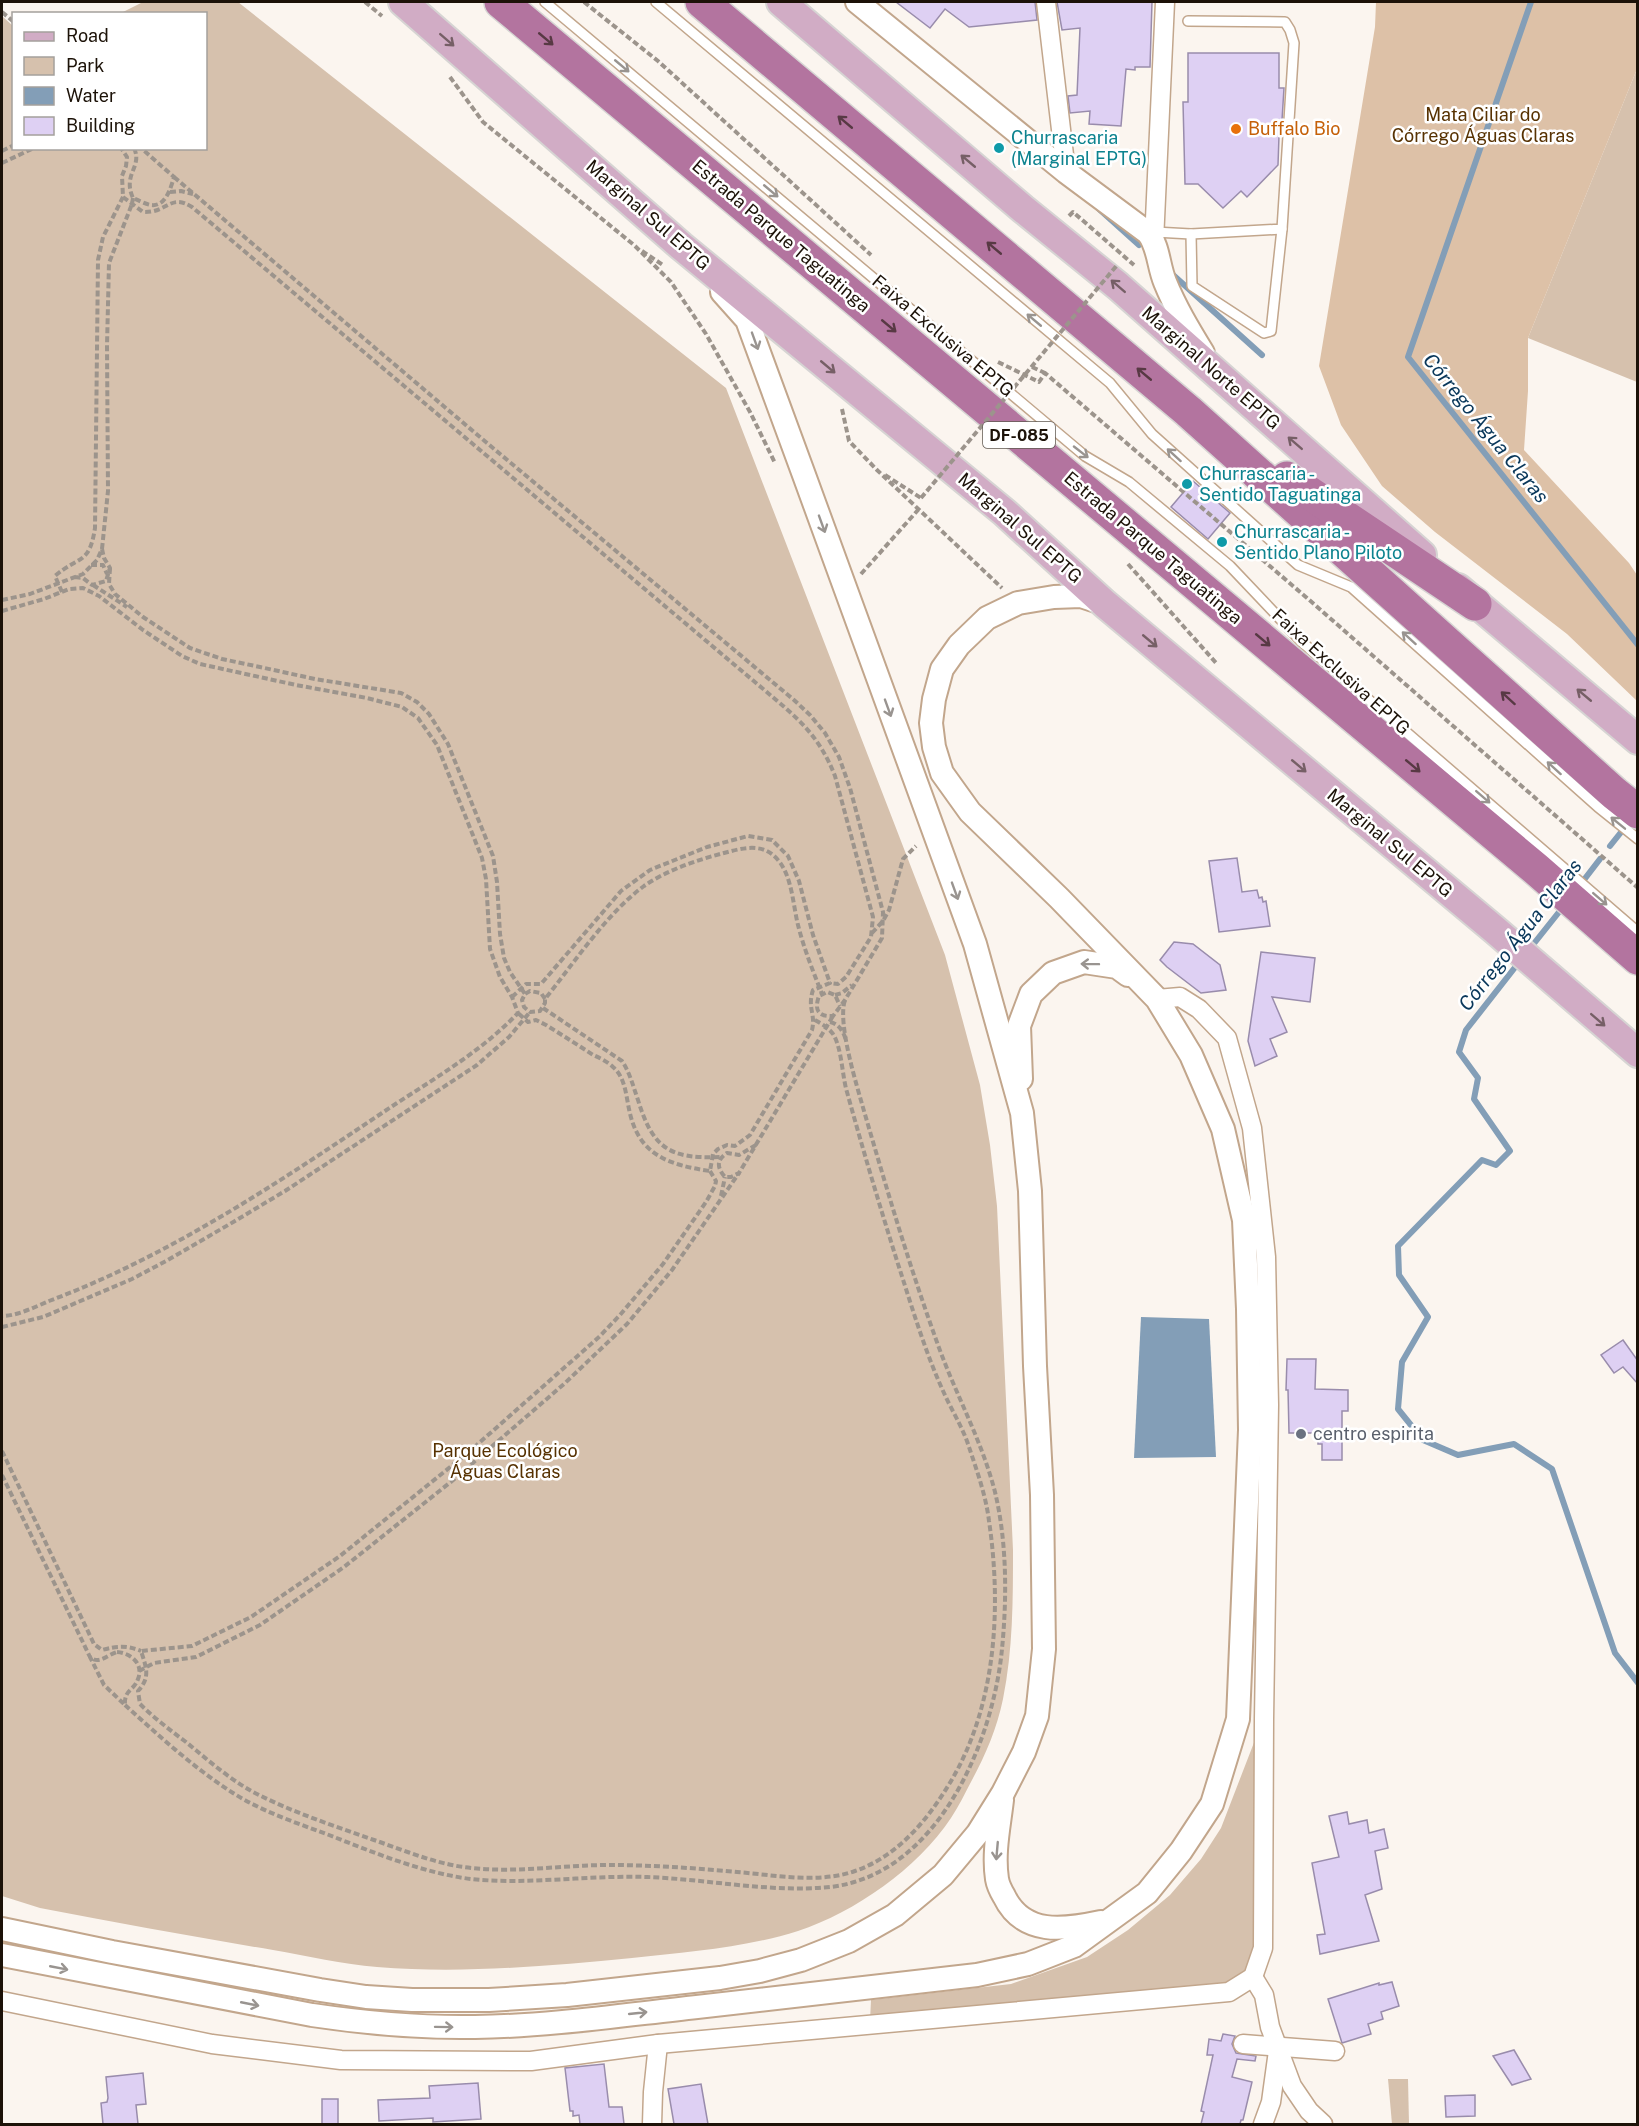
<svg xmlns="http://www.w3.org/2000/svg" width="1639" height="2126" font-family="'Public Sans',sans-serif">
<rect width="100%" height="100%" fill="#fbf5ef"/>
<g fill="#d6c1ad">
<path d="M143,2H238L726,388L945,955L980,1085L990,1145L997,1206L1013,1550C1013,1600 1013,1650 1003,1699C997,1728 986,1754 972,1780C965,1793 959,1806 951,1818C917,1869 855,1912 798,1931C744,1948 687,1952 632,1958C547,1966 463,1974 377,1967C343,1964 307,1956 273,1950C195,1937 118,1923 40,1908L2,1896V16L13,26L14,148H206V14L121,13Z"/>
<path d="M1637,69V382L1528,338Z"/>
<path d="M1260,1727V1948L1248,1974L1229,1987L870,2021L871,2000L1011,1984L1087,1957L1128,1930L1170,1895L1201,1859L1221,1828Z"/>
<path d="M1388,2079H1408L1409,2124H1392Z"/>
</g>
<path fill="#ddc1a7" d="M1376,2H1637V69L1528,338V391L1524,450L1629,563L1637,575V701L1567,634L1435,532L1382,486L1341,425L1319,366L1375,27Z"/>
<path fill="#839eb7" d="M1141,1317L1209,1319L1216,1457L1134,1458Z"/>
<g fill="none" stroke-linecap="round" stroke-linejoin="round">
<g stroke="#839eb7" stroke-width="6">
<path d="M1531,2L1408,357L1638,645"/>
<path d="M1099,209L1139,245"/>
<path d="M1172,274L1262,355"/>
<path d="M1610,846L1626,826"/>
<path d="M1580,885L1600,859"/>
<path d="M1528,951L1563,907"/>
<path d="M1520,961L1466,1030L1459,1052L1478,1078L1474,1099L1510,1151L1496,1165L1482,1160L1398,1246L1399,1275L1428,1317L1402,1362L1398,1409L1423,1440L1458,1455L1514,1444L1552,1469L1615,1653L1638,1683"/>
</g>
</g>
<g fill="#ded0f3" stroke="#998cac" stroke-width="1.5">
<path d="M896,2H1035L1037,20L969,27L945,9L930,28Z"/>
<path d="M1057,2H1152L1150,67H1135V70L1126,69L1121,126L1089,124L1090,111L1070,113L1068,96L1077,95L1080,28L1062,30Z"/>
<path d="M1188,53H1279V88H1284L1281,136H1279L1278,165L1247,197L1241,191L1223,208L1198,184H1185L1183,102H1188Z"/>
<path d="M1193,481L1230,513L1208,539L1171,507Z"/>
<path d="M1237,858L1242,892L1257,890L1259,898L1262,897L1263,902L1266,901L1270,926L1219,932L1209,861Z"/>
<path d="M1174,942L1193,944L1220,965L1226,990L1201,993L1167,967L1160,960Z"/>
<path d="M1261,952L1315,958L1310,1002L1272,997L1287,1032L1270,1039L1277,1056L1255,1066L1248,1041Z"/>
<path d="M1623,1340L1638,1361V1384L1623,1367L1614,1373L1601,1355Z"/>
<path d="M1287,1359H1316L1315,1389L1348,1390V1411H1342V1460H1322V1444H1318V1433H1289L1288,1390H1286Z"/>
<path d="M1347,1812L1349,1824L1367,1820L1369,1833L1384,1829L1388,1848L1375,1851L1382,1889L1365,1895L1379,1941L1320,1954L1317,1935L1325,1934L1312,1863L1339,1857L1329,1816Z"/>
<path d="M1392,1982L1399,2006L1381,2012L1383,2019L1368,2024L1371,2034L1342,2043L1328,1999L1379,1983V1985Z"/>
<path d="M1223,2034L1235,2036L1232,2044L1236,2053L1256,2056L1255,2061L1237,2059L1232,2077L1252,2082L1243,2120H1241L1240,2124H1201L1204,2112L1201,2111L1213,2055H1207L1209,2039L1221,2041Z"/>
<path d="M1514,2050L1531,2079L1512,2085L1493,2056Z"/>
<path d="M604,2064L609,2107H622L624,2124H580L579,2115L573,2116V2111H570L565,2068Z"/>
<path d="M143,2073L146,2104L136,2105L138,2124H103L101,2103L107,2102L108,2098L106,2077Z"/>
<path d="M478,2083L481,2119L433,2122V2118L379,2121L378,2100L430,2098L429,2086Z"/>
<path d="M701,2084L708,2124H674L668,2089Z"/>
<path d="M1475,2095V2116L1446,2117L1445,2096Z"/>
<rect x="322" y="2099" width="16" height="25"/>
</g>
<g fill="none" stroke-linecap="round" stroke-linejoin="round">
<defs>
<g id="service">
<path d="M545,2L1085,456L1129,482L1230,566L1303,643L1638,932"/>
<path d="M656,2L1110,383L1152,434L1298,565L1351,587L1598,807L1638,839"/>
<path d="M1155,232L1191,234L1282,229L1294,43L1290,30L1285,22L1188,21"/>
<path d="M1191,234L1192,286L1264,333L1271,331L1282,229"/>
</g>
<g id="minor">
<path d="M1046,2L1066,172"/>
<path d="M1154,241L1165,2"/>
<path d="M1253,1977L1264,1995L1270,2027L1292,2086L1309,2111L1323,2124"/>
<path d="M2,2001L212,2044L341,2060L531,2061L658,2044L1229,1992L1253,1977L1263,1948L1264,1719L1269,1405L1266,1257L1252,1128L1227,1038L1199,1009L1180,997L1157,999"/>
<path d="M1243,2044L1335,2051"/>
<path d="M652,2124L653,2092L658,2044"/>
<path d="M1263,2124L1271,2102L1278,2051"/>
</g>
<g id="tertiary">
<path d="M857,2L1066,172L1148,233C1159,247 1158,265 1165,282C1175,307 1189,330 1203,353"/>
<path d="M1021,1079L1019,1026L1031,994L1053,973L1084,962L1117,967L1128,975"/>
<path d="M1002,1800C999,1826 993,1853 997,1879C998,1885 1001,1891 1004,1896C1023,1936 1064,1930 1101,1922"/>
<path d="M2,1929L112,1952L320,1990L366,1997L412,2000H489L567,1995L720,1978L760,1971L801,1960L849,1941L895,1915L943,1875L978,1833L1003,1793L1024,1752L1037,1716L1044,1649L1042,1495L1035,1366L1030,1191L1022,1113L975,944L804,475L747,320L722,292"/>
<path d="M2,1955L312,2015C366,2023 420,2028 475,2027C549,2026 623,2015 697,2007C790,1996 883,1985 977,1975L1028,1964L1074,1946L1147,1893L1181,1851L1212,1804L1238,1719L1250,1430L1248,1309L1244,1220L1223,1129L1191,1055L1157,999L1059,898L970,812L942,773L934,747L931,723L934,699L942,669L959,645L987,618L1018,603L1054,597L1081,596L1105,604"/>
</g>
<g id="primary">
<path d="M403,2L681,246L1004,512L1105,604L1495,930L1638,1053"/>
<path d="M781,2L1023,209L1118,286L1422,555"/>
<path d="M1458,588L1638,740"/>
</g>
<g id="motorway">
<path d="M501,2L1536,869L1638,958"/>
<path d="M702,2L1188,411L1614,793L1638,812"/>
<path d="M1287,478L1475,604"/>
</g>
</defs>
<use href="#service" stroke="#c2a68c" stroke-width="12"/>
<use href="#minor" stroke="#c2a68c" stroke-width="21"/>
<use href="#tertiary" stroke="#c2a68c" stroke-width="26"/>
<use href="#primary" stroke="#d6d4d3" stroke-width="32"/>
<use href="#motorway" stroke="#d6d4d3" stroke-width="36"/>
<g stroke="#9c948c" stroke-width="4" stroke-dasharray="6 3" stroke-linecap="butt">
<path d="M365,2L382,16"/>
<path d="M584,2L658,61L871,255"/>
<path d="M2,12L14,22"/>
<path d="M450,77L483,122L634,245L671,282L706,334L750,412L775,463"/>
<path d="M134,148C143,167 122,174 133,198C138,200 145,204 151,205C166,207 171,187 174,177L141,148"/>
<path d="M2,151L14,145"/>
<path d="M2,163L34,148"/>
<path d="M174,177L487,443L794,700L810,715L825,733L839,757L850,788L883,912L882,938L845,1000L833,1016C818,1017 814,1010 819,996L827,992L835,995L840,1006"/>
<path d="M170,192L181,191L193,194"/>
<path d="M123,197L143,212C168,213 170,193 192,207L762,688C796,717 818,733 835,776L873,917L871,937L846,977L838,984L830,983"/>
<path d="M1069,216L1073,212L1134,265"/>
<path d="M642,251L663,265"/>
<path d="M998,362L1039,382L1045,373L1307,598L1638,888"/>
<path d="M1032,367L1045,373"/>
<path d="M842,409L849,441L877,470L1002,588"/>
<path d="M885,475L921,498"/>
<path d="M102,549L108,491L107,346L109,263L132,204L133,198"/>
<path d="M1128,564L1217,664"/>
<path d="M91,565H103L107,574"/>
<path d="M110,568L109,584L115,594L143,617L190,648L222,659L260,667L315,679L401,693L417,702L429,714L448,744L493,856L497,882L500,934L504,958L510,972L525,994"/>
<path d="M861,574L918,510"/>
<path d="M93,585L127,607"/>
<path d="M62,592L55,576C79,555 89,566 95,528L98,260L103,237L123,197L122,176L126,166L127,157L121,148"/>
<path d="M2,600L30,594L83,574L97,560L102,549L104,558L110,568L106,581L92,585L83,578L75,577"/>
<path d="M2,611L44,599L69,589L83,588L99,596L143,630L182,656L200,664L296,685L367,698L402,707L418,718L437,745L482,858L486,879L490,949L500,977L512,997L518,1013C479,1054 428,1082 382,1113C276,1184 169,1256 49,1301C35,1307 17,1316 2,1316"/>
<path d="M872,933L883,921L889,910L903,859L916,846"/>
<path d="M835,995L842,993L852,985"/>
<path d="M512,997L526,984H541L621,891L650,870L707,847L748,836L772,840L788,856L799,881L813,935L830,983L813,990C807,1008 816,1014 812,1030L750,1135L735,1146L727,1145L718,1149L713,1154L710,1171C670,1165 638,1156 629,1109C626,1095 625,1077 613,1067C608,1062 600,1058 593,1055C578,1045 562,1035 546,1025L536,1020L528,1022L518,1013"/>
<path d="M545,999L541,993L530,991L525,994L522,1000L524,1007L530,1012L540,1011L545,1003V999C574,963 607,913 644,886C667,870 697,860 724,853C743,848 763,842 778,860C792,876 793,905 798,925C804,949 813,971 822,994"/>
<path d="M543,1008L622,1061C630,1073 633,1086 638,1100C653,1149 670,1159 720,1157"/>
<path d="M830,1022C839,1024 843,1031 846,1040"/>
<path d="M756,1145L739,1155L727,1153C716,1160 717,1168 725,1177H731L739,1173L833,1016"/>
<path d="M710,1171L716,1181L715,1186L706,1202L663,1264L620,1315L599,1337L470,1451L340,1556L251,1617L192,1646L141,1651C146,1667 151,1677 138,1691L140,1704C154,1718 170,1730 186,1742C208,1760 229,1779 255,1793C292,1812 334,1826 374,1840C406,1851 438,1865 472,1868C517,1873 563,1865 609,1865C651,1865 694,1868 737,1872C775,1875 818,1884 855,1871C896,1857 926,1822 948,1786C996,1709 1002,1609 989,1521C986,1496 977,1471 969,1447C963,1428 952,1411 944,1393C925,1352 912,1307 898,1264C880,1207 863,1150 847,1092C842,1076 842,1048 833,1034C828,1027 820,1023 813,1019"/>
<path d="M721,1196L725,1177"/>
<path d="M2,1327L43,1317L132,1279L166,1261L235,1221L285,1191L477,1065L509,1037L530,1012"/>
<path d="M2,1451L94,1644L102,1650C117,1646 126,1645 141,1651"/>
<path d="M2,1475L90,1657"/>
<path d="M117,1652C131,1653 144,1664 138,1679C134,1691 124,1689 125,1705L104,1685L90,1657C99,1665 107,1655 117,1652Z"/>
<path d="M139,1671L154,1663L196,1657L260,1625L344,1567L452,1481L564,1384L627,1324L672,1270L739,1173"/>
<path d="M125,1705C159,1736 194,1768 233,1793C263,1812 297,1823 329,1835C375,1853 423,1873 471,1879C527,1885 589,1875 647,1877C706,1879 771,1893 830,1887C937,1875 993,1743 1002,1649C1007,1598 1007,1542 995,1492C982,1441 956,1395 938,1345C910,1268 887,1190 864,1111C857,1086 837,1023 845,1000"/>
</g>
<use href="#service" stroke="#fff" stroke-width="9"/>
<use href="#minor" stroke="#fff" stroke-width="18"/>
<use href="#tertiary" stroke="#fff" stroke-width="22"/>
<use href="#primary" stroke="#d1acc5" stroke-width="28"/>
<use href="#motorway" stroke="#b3749f" stroke-width="33"/>
<path stroke="#9c948c" stroke-width="4" stroke-dasharray="6 3" stroke-linecap="butt" d="M921,498L1118,264"/>
</g>
<defs><path id="oneway-shaft" d="M-6 0H5M1.5-3L5.5 0L1.5 3" fill="none" stroke-width="1.6" stroke-linecap="round" stroke-linejoin="round" transform="scale(1.5)"/></defs>
<g stroke="#583944">
<use href="#oneway-shaft" transform="translate(546 39) rotate(40)"/>
<use href="#oneway-shaft" transform="translate(845 122) rotate(-140)"/>
<use href="#oneway-shaft" transform="translate(994 248) rotate(-140)"/>
<use href="#oneway-shaft" transform="translate(889 326) rotate(40)"/>
<use href="#oneway-shaft" transform="translate(1144 374) rotate(-140)"/>
<use href="#oneway-shaft" transform="translate(1263 640) rotate(40)"/>
<use href="#oneway-shaft" transform="translate(1508 698) rotate(-138)"/>
<use href="#oneway-shaft" transform="translate(1413 766) rotate(40)"/>
</g>
<g stroke="#765f66">
<use href="#oneway-shaft" transform="translate(447 40) rotate(41)"/>
<use href="#oneway-shaft" transform="translate(968 161) rotate(-140)"/>
<use href="#oneway-shaft" transform="translate(1118 286) rotate(-139)"/>
<use href="#oneway-shaft" transform="translate(828 367) rotate(40)"/>
<use href="#oneway-shaft" transform="translate(1295 443) rotate(-139)"/>
<use href="#oneway-shaft" transform="translate(1150 641) rotate(40)"/>
<use href="#oneway-shaft" transform="translate(1584 695) rotate(-140)"/>
<use href="#oneway-shaft" transform="translate(1299 766) rotate(40)"/>
<use href="#oneway-shaft" transform="translate(1598 1020) rotate(41)"/>
</g>
<g stroke="#999490">
<use href="#oneway-shaft" transform="translate(622 66) rotate(40)"/>
<use href="#oneway-shaft" transform="translate(771 191) rotate(40)"/>
<use href="#oneway-shaft" transform="translate(1034 320) rotate(-140)"/>
<use href="#oneway-shaft" transform="translate(755 341) rotate(70)"/>
<use href="#oneway-shaft" transform="translate(1081 452) rotate(38)"/>
<use href="#oneway-shaft" transform="translate(1174 455) rotate(-138)"/>
<use href="#oneway-shaft" transform="translate(822 524) rotate(70)"/>
<use href="#oneway-shaft" transform="translate(1409 638) rotate(-138)"/>
<use href="#oneway-shaft" transform="translate(888 708) rotate(70)"/>
<use href="#oneway-shaft" transform="translate(1554 768) rotate(-138)"/>
<use href="#oneway-shaft" transform="translate(1483 797) rotate(41)"/>
<use href="#oneway-shaft" transform="translate(1618 823) rotate(-141)"/>
<use href="#oneway-shaft" transform="translate(955 891) rotate(70)"/>
<use href="#oneway-shaft" transform="translate(1600 899) rotate(41)"/>
<use href="#oneway-shaft" transform="translate(1090 964) rotate(-179)"/>
<use href="#oneway-shaft" transform="translate(997 1851) rotate(95)"/>
<use href="#oneway-shaft" transform="translate(59 1968) rotate(11)"/>
<use href="#oneway-shaft" transform="translate(250 2004) rotate(11)"/>
<use href="#oneway-shaft" transform="translate(638 2013) rotate(-6)"/>
<use href="#oneway-shaft" transform="translate(444 2027) rotate(1)"/>
</g>
<circle fill="#e8710a" stroke="#fff" stroke-width="2" cx="1236" cy="129" r="6"/>
<g fill="#0f9aa8" stroke="#fff" stroke-width="2">
<circle cx="999" cy="148" r="6"/>
<circle cx="1187" cy="484" r="6"/>
<circle cx="1222" cy="542" r="6"/>
</g>
<circle fill="#6b7280" stroke="#fff" stroke-width="2" cx="1301" cy="1434" r="6"/>
<g text-anchor="middle" stroke-width="5" stroke-linejoin="round" paint-order="stroke">
<rect fill="#fff" stroke="#605952" stroke-width="1.5" x="983" y="422" width="72" height="26" rx="4.5"/>
<g font-size="16" font-weight="bold" fill="#1c1208">
<text x="1019" y="441">DF-085</text>
</g>
<g font-size="18" fill="#573202" stroke="#fff">
<text x="1483" y="121">Mata Ciliar do<tspan x="1483" dy="21">Córrego Águas Claras</tspan></text>
<text x="505" y="1457">Parque Ecológico<tspan x="505" dy="21">Águas Claras</tspan></text>
</g>
<g font-size="18" fill="#c56008" stroke="#fff" text-anchor="start">
<text x="1248" y="135">Buffalo Bio</text>
</g>
<g font-size="18" fill="#0d838f" stroke="#fff" text-anchor="start">
<text x="1011" y="144">Churrascaria<tspan x="1011" dy="21">(Marginal EPTG)</tspan></text>
<text x="1199" y="480">Churrascaria -<tspan x="1199" dy="21">Sentido Taguatinga</tspan></text>
<text x="1234" y="538">Churrascaria -<tspan x="1234" dy="21">Sentido Plano Piloto</tspan></text>
</g>
<g font-size="18" fill="#1c1208" stroke="#fff">
<text transform="translate(648 215) rotate(41)" y="6">Marginal Sul EPTG</text>
<text transform="translate(781 236) rotate(40)" y="6">Estrada Parque Taguatinga</text>
<text transform="translate(943 336) rotate(40)" y="6">Faixa Exclusiva EPTG</text>
<text transform="translate(1211 368) rotate(41)" y="6">Marginal Norte EPTG</text>
<text transform="translate(1020 528) rotate(41)" y="6">Marginal Sul EPTG</text>
<text transform="translate(1153 548) rotate(40)" y="6">Estrada Parque Taguatinga</text>
<text transform="translate(1341 672) rotate(42)" y="6">Faixa Exclusiva EPTG</text>
<text transform="translate(1390 843) rotate(40)" y="6">Marginal Sul EPTG</text>
</g>
<g font-size="18" fill="#5b616d" stroke="#fff" text-anchor="start">
<text x="1313" y="1440">centro espirita</text>
</g>
<g font-size="20" font-style="italic" fill="#09375a" stroke="#fff">
<text transform="translate(1486 428) rotate(51)" y="7">Córrego Água Claras</text>
<text transform="translate(1520 935) rotate(-52)" y="7">Córrego Água Claras</text>
</g>
</g>
<rect width="1639" height="2126" fill="none" stroke="#1c1208" stroke-width="6"/>
<rect x="12" y="12" width="195" height="138" fill="#ffffff" stroke="#a4a09c" stroke-width="1.5"/>
<rect x="24" y="32" width="30" height="9" fill="#d1acc5" stroke="#a4a09c" stroke-width="1.5"/>
<text x="66" y="42" font-size="18" fill="#1c1208">Road</text>
<rect x="24" y="57" width="30" height="18" fill="#d6c1ad" stroke="#a4a09c" stroke-width="1.5"/>
<text x="66" y="72" font-size="18" fill="#1c1208">Park</text>
<rect x="24" y="87" width="30" height="18" fill="#839eb7" stroke="#a4a09c" stroke-width="1.5"/>
<text x="66" y="102" font-size="18" fill="#1c1208">Water</text>
<rect x="24" y="117" width="30" height="18" fill="#ded0f3" stroke="#a4a09c" stroke-width="1.5"/>
<text x="66" y="132" font-size="18" fill="#1c1208">Building</text>
</svg>
